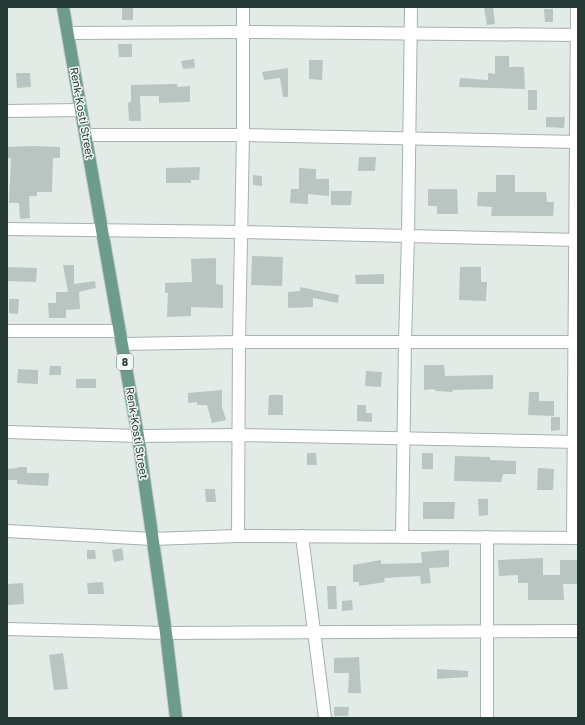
<svg xmlns="http://www.w3.org/2000/svg" width="585" height="725" font-family="'Golos Text',sans-serif">
<rect width="100%" height="100%" fill="#e3ebe7"/>
<g fill="#b8c5c0">
<rect x="122" y="7" width="11" height="13"/>
<path d="M484,7H493L495,24L487,25Z"/>
<path d="M544,9H553V22H545Z"/>
<path d="M118,44H132V57H119Z"/>
<path d="M495,56H509V67H524L525,89L459,87L460,78L488,80V73L495,74Z"/>
<path d="M194,59L195,68L183,69L181,61Z"/>
<path d="M309,60H323L322,80L309,79Z"/>
<path d="M288,68V97H283L280,78L264,80L262,72Z"/>
<path d="M16,73H30L31,87L17,88Z"/>
<path d="M177,84L178,87L190,86V102L159,103V96H140L141,121H129L128,103L131,102V85Z"/>
<rect x="528" y="90" width="9" height="20"/>
<path d="M546,117H565L564,128L546,127Z"/>
<path d="M32,146L60,147V158H53L52,192H37V196H29L30,218L20,219L19,203H9L11,158L7,159V147Z"/>
<path d="M359,157H376L375,171H358Z"/>
<path d="M200,167L199,180H191V183H166V168Z"/>
<path d="M299,168L316,169V179H329V196L308,194V204L290,203L291,189H299Z"/>
<path d="M253,175L262,176V186L253,185Z"/>
<path d="M496,175H515V192H546L547,202H554L553,216H491L492,207L477,206L478,192H496Z"/>
<path d="M428,189H457L458,214H437V206H428Z"/>
<path d="M331,191H352L351,205H331Z"/>
<path d="M252,256L283,257L282,286L251,285Z"/>
<path d="M216,258V284L223,285V308L191,307V316L167,317L168,293H165V283L192,282L191,259Z"/>
<path d="M63,265H74V284L95,281L96,288L79,292L80,309L66,310V318H49L48,303H56V292H68Z"/>
<path d="M7,267L37,268L36,282L7,281Z"/>
<path d="M460,267H481V282H487L486,301L459,300Z"/>
<path d="M384,274V284H356L355,275Z"/>
<path d="M300,287L339,295L338,303L313,298V307L288,308V292L300,291Z"/>
<path d="M9,299H19L18,314L9,313Z"/>
<path d="M424,365H444L445,376L493,375V389L452,390L453,392L435,391V389L424,390Z"/>
<path d="M50,366H61V375H49Z"/>
<path d="M18,369L38,370V384L17,383Z"/>
<path d="M366,371L382,372L381,387L365,386Z"/>
<rect x="76" y="379" width="20" height="9"/>
<path d="M222,390V407L226,420L212,423L207,405H197V402L188,403V393Z"/>
<path d="M529,392H539V401H554V416L528,415Z"/>
<path d="M269,395H283V415H268Z"/>
<path d="M357,405H366V413H372V422L357,421Z"/>
<path d="M551,417H560V430L551,431Z"/>
<path d="M307,453H316L317,465H307Z"/>
<rect x="422" y="453" width="11" height="16"/>
<path d="M455,456L490,457V460L516,461V474H503L501,482L454,481Z"/>
<path d="M18,467H27V473H49L48,486L17,484V480H7V469L18,468Z"/>
<path d="M538,468L554,469L553,490H537Z"/>
<path d="M205,489H215L216,502H206Z"/>
<path d="M478,499H488V515L479,516Z"/>
<path d="M423,502H455L454,519H423Z"/>
<path d="M122,548L124,560L114,562L112,550Z"/>
<path d="M87,550H95L96,559H87Z"/>
<path d="M449,550V567L429,568L431,583L421,584L420,576L384,578L385,582L359,586V582H353V565L381,560V564L422,563L421,552Z"/>
<path d="M543,558V575H560V560H578V584H563L564,600H528V583H518V575L499,576L498,560Z"/>
<path d="M103,582L104,594H88L87,583Z"/>
<path d="M23,583L24,604L7,605V584Z"/>
<path d="M327,586H336L337,609H328Z"/>
<path d="M352,600L353,610L342,611V601Z"/>
<path d="M63,653L68,689L54,690L49,655Z"/>
<path d="M359,657L361,693H348L349,673H334V658Z"/>
<path d="M437,669L468,671V677L437,679Z"/>
<path d="M334,707H349L348,716H334Z"/>
</g>
<g fill="none" stroke-linecap="round" stroke-linejoin="round">
<defs>
<g id="minor">
<path d="M68,33L243,32L578,35"/>
<path d="M7,111L81,110"/>
<path d="M86,135H243L578,142"/>
<path d="M7,229L241,232L578,240"/>
<path d="M7,331H120"/>
<path d="M122,344L239,342H578"/>
<path d="M7,432L138,436L238,435L578,442"/>
<path d="M7,531L152,539L238,536L239,342L243,135V7"/>
<path d="M238,536L578,538"/>
<path d="M302,536L325,718"/>
<path d="M402,537L405,342L408,236L411,7"/>
<path d="M487,537V718"/>
<path d="M573,537L577,7"/>
<path d="M7,629L166,633L578,631"/>
</g>
<path id="major" d="M63,7L138,436L166,633L176,718"/>
</defs>
<use href="#minor" stroke="#a6b2ae" stroke-width="14"/>
<use href="#major" stroke="#c2c8c6" stroke-width="14"/>
<use href="#minor" stroke="#fff" stroke-width="12"/>
<use href="#major" stroke="#6d9b8e" stroke-width="12"/>
</g>
<g text-anchor="middle" stroke-width="3" stroke-linejoin="round" paint-order="stroke">
<rect fill="#f3f8f5" stroke="#63736e" stroke-width="1" x="117" y="354" width="16" height="16" rx="3"/>
<g font-size="10" font-weight="bold" fill="#253a34">
<text x="125" y="366">8</text>
</g>
<g font-size="11" fill="#253a34" stroke="#f3f8f5">
<text transform="translate(82 113) rotate(80)" y="4">Renk-Kosti Street</text>
<text transform="translate(137 433) rotate(81)" y="4">Renk-Kosti Street</text>
</g>
</g>
<rect width="585" height="725" fill="none" stroke="#253a34" stroke-width="16"/>
</svg>
